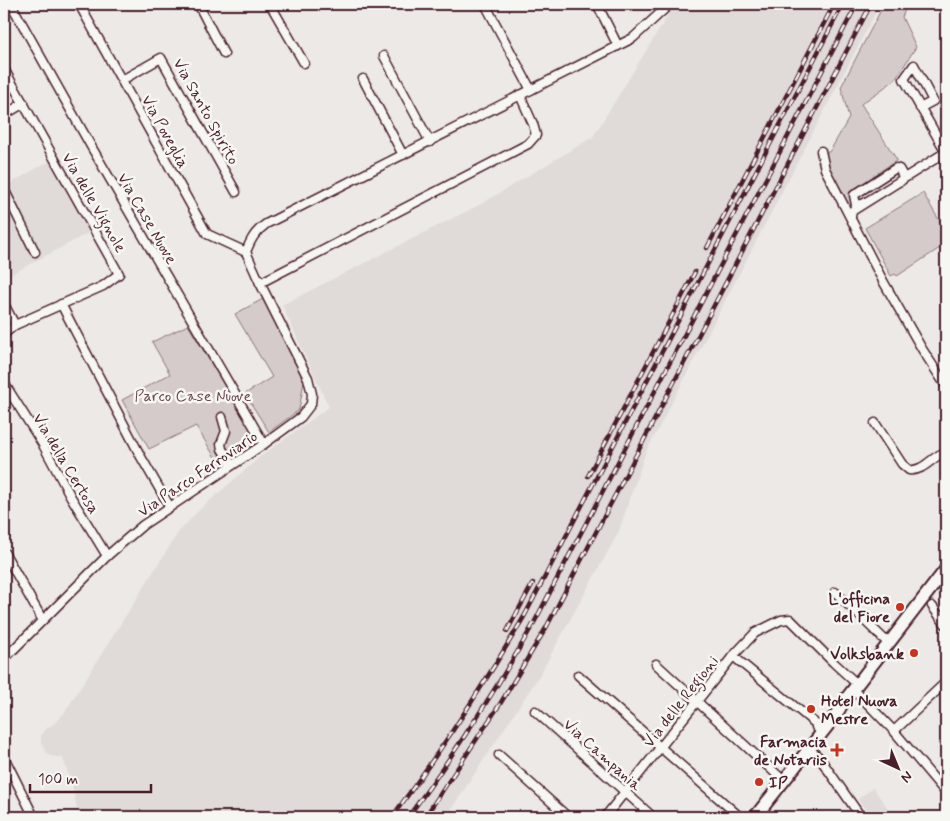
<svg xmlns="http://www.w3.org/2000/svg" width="950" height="821" font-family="Mynerve,sans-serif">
<rect width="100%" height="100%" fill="#ece9e6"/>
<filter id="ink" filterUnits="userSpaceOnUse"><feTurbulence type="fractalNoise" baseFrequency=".02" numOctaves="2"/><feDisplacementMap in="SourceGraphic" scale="10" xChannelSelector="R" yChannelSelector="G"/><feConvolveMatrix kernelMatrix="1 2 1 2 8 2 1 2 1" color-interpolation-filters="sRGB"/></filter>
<g filter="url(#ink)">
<g fill="#e0dad8">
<path d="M675,4H880L645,454L618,533L539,676L446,817H79L73,789L63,758L50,756L45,751L41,742V736L47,728L54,724L65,712L178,533L197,512L260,457L329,407L282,305L483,203L593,137Z"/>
<path d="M50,161L90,232L4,278V187Z"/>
<path d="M873,788L894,817H871L858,799Z"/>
</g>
<g fill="#d4cbca" stroke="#8f757a">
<path d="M884,4H914L905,10L902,17L916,47L895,80L861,104L897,160L850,192L852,205L849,207L846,205L829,173L824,154L830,151L849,118L841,87Z"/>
<path d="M923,193L946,232V244L897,276L895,274L891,276L865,228Z"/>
<path d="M263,299L304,381L299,410L269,432L245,394L272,377L235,314Z"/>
<path d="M188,325L257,440L219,464L196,426L149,449L122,400L170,374L152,342Z"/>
</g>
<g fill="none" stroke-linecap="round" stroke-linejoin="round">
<defs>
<g id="street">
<path d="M11,4L92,148L264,444"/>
<path d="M79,4L207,234L246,252"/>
<path d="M198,4L224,54"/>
<path d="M270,4L304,63"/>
<path d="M485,4L531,90"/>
<path d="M597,4L618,46"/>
<path d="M384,56L430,142"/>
<path d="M4,69L119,274L103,286L15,325L4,334"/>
<path d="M363,79L403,155"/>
<path d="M122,80L161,58L236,192"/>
<path d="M920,108L933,101L914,65L904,79L946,152"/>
<path d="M4,115L24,103"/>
<path d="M821,151L825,169L883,281L922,349L946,386"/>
<path d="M4,189L35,252"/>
<path d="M862,204L856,205L854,195L896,168L899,169L903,176L901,181"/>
<path d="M851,217L852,211L946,152"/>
<path d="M260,283L528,144L536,135L533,124L520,95"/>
<path d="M4,304L15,325"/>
<path d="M61,304L141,457L170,507"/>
<path d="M4,383L42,443L71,497L107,556"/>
<path d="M222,417L226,431L221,444L222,449L232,465"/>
<path d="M875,423L902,464L909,470C924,472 933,455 946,452"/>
<path d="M4,552L42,619"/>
<path d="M835,592L889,644"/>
<path d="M932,606L946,625"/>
<path d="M733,656L816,724V727L822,733"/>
<path d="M4,659L107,556L143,525L264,444L301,417L311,404L312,394L308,378L260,283L246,252C251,239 255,232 266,224L633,38L670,4"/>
<path d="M656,664L784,781"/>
<path d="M578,675L740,817"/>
<path d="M853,691L861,697L894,731L946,793"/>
<path d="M535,711L653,817"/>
<path d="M894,731L946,682"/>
<path d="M809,749L819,757L861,817"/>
<path d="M499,755L568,817"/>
<path d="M4,757L34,817"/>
<path d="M605,817L733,656L755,633L781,620L790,619L833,662L858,685"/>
</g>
<path id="secondary" d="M755,817L836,715L842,704L946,569"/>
</defs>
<use href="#street" stroke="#4a1f2b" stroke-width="11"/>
<use href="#secondary" stroke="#4a1f2b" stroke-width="15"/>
<use href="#street" stroke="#f6f6f2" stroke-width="8"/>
<use href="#secondary" stroke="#f6f6f2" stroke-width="11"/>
<defs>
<g id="rail">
<path d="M707,248L834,4"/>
<path d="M588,476L695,272"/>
<path d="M507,631L533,583"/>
<path d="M392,817C440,752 484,685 525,615L843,4"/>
<path d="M408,817C454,754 497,689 535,621L857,4"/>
<path d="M425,817L500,704L546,628L871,4"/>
</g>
</defs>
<use href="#rail" stroke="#4a1f2b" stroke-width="4.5"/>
<use href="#rail" stroke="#f6f6f2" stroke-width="2.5" stroke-dasharray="8" stroke-linecap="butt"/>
</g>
</g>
<g fill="#c8321e" stroke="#f6f6f2" stroke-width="2">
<circle cx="900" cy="607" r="5"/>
<circle cx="914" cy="653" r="5"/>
<circle cx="811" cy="709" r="5"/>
<path d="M834.5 742.5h5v5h5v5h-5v5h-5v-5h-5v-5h5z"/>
<circle cx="759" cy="782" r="5"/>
</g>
<g text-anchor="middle" stroke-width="5" stroke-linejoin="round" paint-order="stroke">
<g font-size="16" fill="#4a1f2b" stroke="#f6f6f2">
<text transform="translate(207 111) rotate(61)" y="6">Via Santo Spirito</text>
<text transform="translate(166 131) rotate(61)" y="6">Via Poveglia</text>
<text transform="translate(95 202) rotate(60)" y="6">Via delle Vignole</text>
<text transform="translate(148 218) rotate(60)" y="6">Via Case Nuove</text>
<text transform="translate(67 463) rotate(59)" y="6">Via della Certosa</text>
<text transform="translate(197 473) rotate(-34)" y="6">Via Parco Ferroviario</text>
<text transform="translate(680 701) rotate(-52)" y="6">Via delle Regioni</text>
<text transform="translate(603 754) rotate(42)" y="6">Via Campania</text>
</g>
<g font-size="16" fill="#6c4a53" stroke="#f6f6f2">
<text x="193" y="401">Parco Case Nuove</text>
</g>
<g font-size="16" font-weight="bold" fill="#4a1f2b" stroke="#f6f6f2" text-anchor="end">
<text x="890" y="604">L'officina<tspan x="890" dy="18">del Fiore</tspan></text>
<text x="904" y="659">Volksbank</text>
<text x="821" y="706" text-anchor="start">Hotel Nuova<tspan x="821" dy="18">Mestre</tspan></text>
<text x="827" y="747">Farmacia<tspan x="827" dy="18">de Notariis</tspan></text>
<text x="769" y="788" text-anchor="start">IP</text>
</g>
</g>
<rect width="950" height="821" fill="none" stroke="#f6f6f2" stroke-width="20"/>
<rect x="10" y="10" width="930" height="801" fill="none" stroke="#4a1f2b" stroke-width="2" filter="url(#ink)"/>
<g transform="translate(898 768) rotate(136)" stroke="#f6f6f2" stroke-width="4" paint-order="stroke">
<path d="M0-4L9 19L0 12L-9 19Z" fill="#4a1f2b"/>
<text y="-8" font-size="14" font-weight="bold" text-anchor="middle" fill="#4a1f2b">N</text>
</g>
<path d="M30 784v8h121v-8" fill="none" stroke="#4a1f2b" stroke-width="2.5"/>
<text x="38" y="784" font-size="15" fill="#4a1f2b" stroke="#f6f6f2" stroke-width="4" paint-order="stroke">100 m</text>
</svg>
